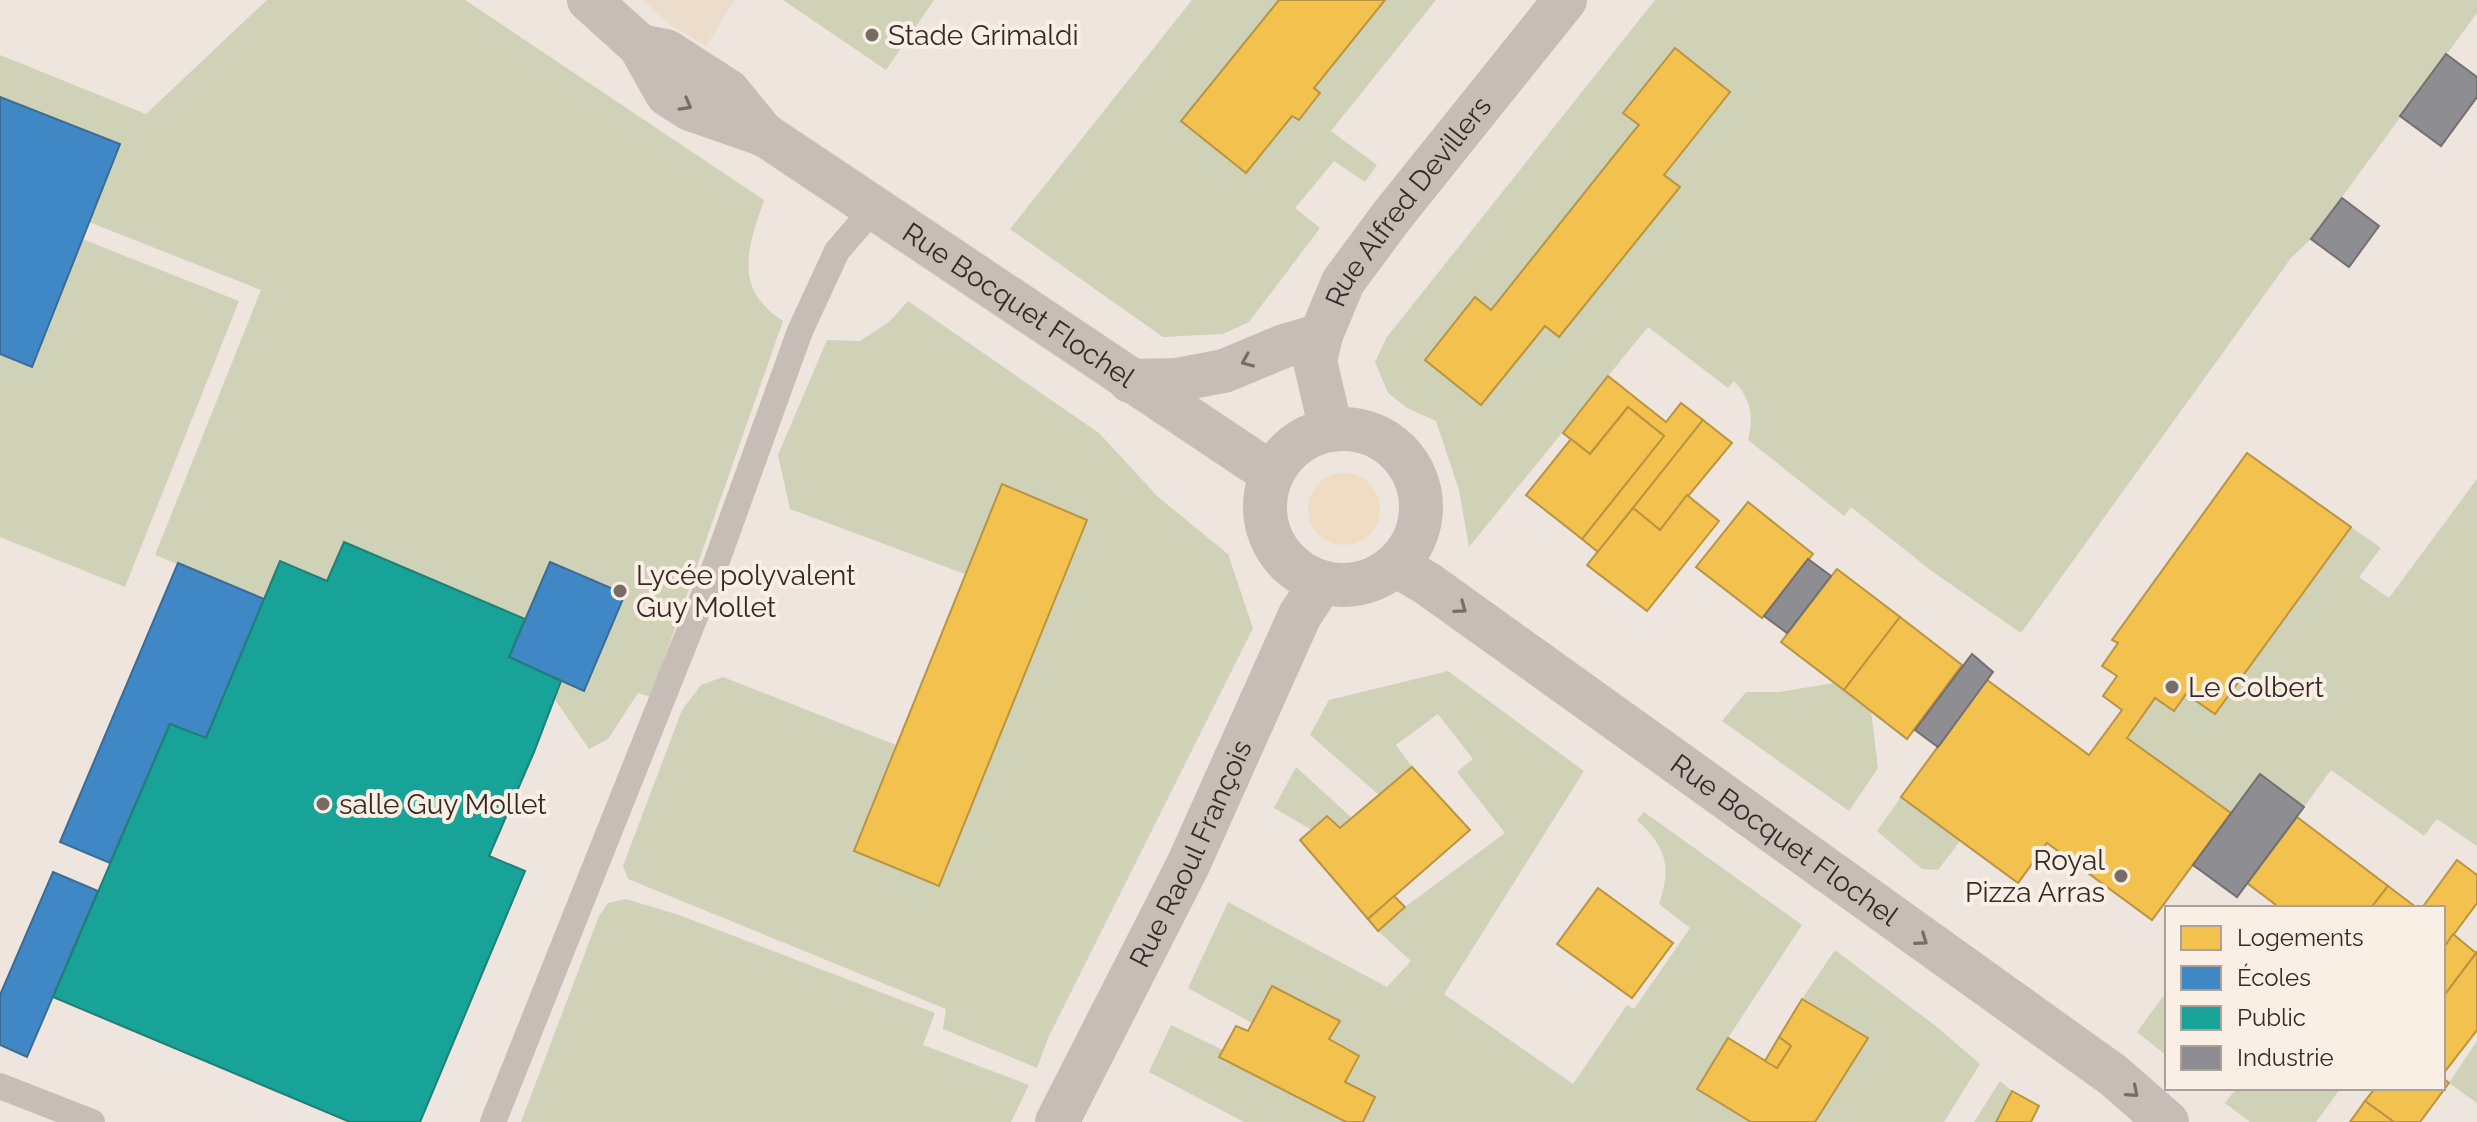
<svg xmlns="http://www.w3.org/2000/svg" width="2477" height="1122" font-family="Raleway,sans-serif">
<rect width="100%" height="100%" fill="#ede5de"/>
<g fill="#d0d2b7">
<path d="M267,0H465L764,200C748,248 732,288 783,321L651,697L638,693L608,739L589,749L554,698L561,681L584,690L625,594L550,563L525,619L344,542L327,581L280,561L264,599L155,555L261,290L89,222L119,144L0,97V55L146,114Z"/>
<path d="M783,0H934L886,70Z"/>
<path d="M1192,0H1436L1331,131L1377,165L1365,182L1334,161L1295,208L1320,228L1249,322L1223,334L1163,337L1010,229Z"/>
<path d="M1655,0H2477V13L2311,239L2291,258L2021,633L1933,572L1851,507L1844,516L1748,440C1754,416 1751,399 1734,381L1728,388L1648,327L1469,547L1459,490L1436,421L1407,408L1388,393L1375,362L1387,337Z"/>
<path d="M82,239L239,301L125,587L0,537V354L31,366Z"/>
<path d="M908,301L1099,433L1158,497L1228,554L1253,628L1048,1038L1037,1068L943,1029L946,1009L628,879L623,866L682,710L701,685L723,677L896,745L854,851L939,885L1087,520L1002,485L965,574L790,509L778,455L827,340L860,341L889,322Z"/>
<path d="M2477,479V846L2437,819L2424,836L2331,770L2304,807L2259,774L2231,813L2127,738L2155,698L2174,711L2186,694L2351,527L2381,548L2359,577L2389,598Z"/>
<path d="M1448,671L1584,771L1444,994L1573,1084L1627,1005L1634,1009L1690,928L1659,904C1672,865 1666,848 1637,820L1644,812L1802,925L1728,1038L1698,1089L1751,1122H1363L1375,1097L1345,1082L1359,1056L1329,1039L1340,1021L1272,986L1252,1023L1188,988L1228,902L1387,987L1411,961L1378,931L1405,907L1505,833L1457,772L1473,759L1438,714L1396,745L1412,767L1379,795L1310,735L1329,700Z"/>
<path d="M1834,683L1871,711L1878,768L1849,811L1722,721L1746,692H1779Z"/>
<path d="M1296,767L1352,818L1340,828L1327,816L1312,830L1274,808Z"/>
<path d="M1901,797L1960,841L1938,870L1922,869L1877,831Z"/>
<path d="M626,899L679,915L935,1013L923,1045L1029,1085L1011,1122H521L599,916L608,903Z"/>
<path d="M1835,950L1937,1027L1980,1064L1944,1122H1815L1868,1038L1802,999Z"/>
<path d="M2167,991V1056L2137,1032Z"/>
<path d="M1171,1025L1223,1050L1219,1058L1346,1122H1244L1149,1072Z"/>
<path d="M2477,1041V1103L2449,1083Z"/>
<path d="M2000,1081L2012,1091L1996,1122H1974Z"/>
<path d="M2237,1088H2341L2316,1122H2250L2225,1103Z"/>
</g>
<circle fill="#efdcc2" cx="1344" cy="509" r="36"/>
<path fill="#ecdccc" d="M643,0H735L706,46L673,27Z"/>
<g fill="#f2c14e" stroke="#ba9442" stroke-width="2">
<path d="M1279,0H1385L1314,88L1320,93L1309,107L1299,120L1292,116L1246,173L1181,121Z"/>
<path d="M1675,48L1730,92L1664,175L1680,187L1559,337L1545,326L1481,405L1425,360L1475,297L1491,310L1633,132L1639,125L1623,113Z"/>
<path d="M1608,376L1666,422L1681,403L1703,420L1598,552L1582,539L1664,436L1628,407L1590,454L1563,433Z"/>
<path d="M1628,407L1664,436L1582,539L1526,495L1571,439L1590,454Z"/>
<path d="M1703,420L1732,443L1660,530L1633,508Z"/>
<path d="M2247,453L2351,527L2215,714L2186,694L2174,711L2155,698L2127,738L2231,813L2152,920L2047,843L2018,883L1901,797L1987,680L2089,755L2122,710L2103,696L2117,676L2102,666L2118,643L2112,640Z"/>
<path d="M1002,484L1087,520L939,886L854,851Z"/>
<path d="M1687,495L1719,521L1647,611L1587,565L1633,508L1660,530Z"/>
<path d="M1748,502L1813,554L1762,618L1696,567Z"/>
<path d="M1837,569L1900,617L1844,690L1781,642Z"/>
<path d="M1900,617L1962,665L1907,739L1844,690Z"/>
<path d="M1412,767L1470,830L1368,919L1300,840L1327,816L1340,828Z"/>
<path d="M2297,817L2388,886L2371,908H2280L2247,883Z"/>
<path d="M2457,860L2477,875V903L2443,949V908H2422Z"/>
<path d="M2388,886L2417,908H2371Z"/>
<path d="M1598,888L1673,943L1632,998L1557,944Z"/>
<path d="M1394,896L1405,907L1378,931L1368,919Z"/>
<path d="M2453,934L2476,953L2443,997V949Z"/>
<path d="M2477,952V1030L2443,1074V997Z"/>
<path d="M1272,986L1340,1021L1329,1039L1359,1056L1345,1082L1375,1097L1363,1122H1346L1219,1057L1236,1026L1248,1031Z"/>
<path d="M1802,999L1868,1038L1815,1122H1751L1697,1089L1728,1038L1777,1068L1791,1046L1779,1037Z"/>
<path d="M1779,1037L1791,1046L1777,1068L1765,1061Z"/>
<path d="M2443,1078L2449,1083L2420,1122H2394L2365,1101L2375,1088H2443Z"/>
<path d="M2012,1091L2039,1106L2031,1122H1996Z"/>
<path d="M2365,1101L2394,1122H2350Z"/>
</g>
<g fill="#3f88c5" stroke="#3c6c95" stroke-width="2">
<path d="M0,97L120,144L32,367L0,354Z"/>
<path d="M550,562L625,594L584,691L509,657Z"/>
<path d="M178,563L264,599L206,738L170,724L110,863L60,842Z"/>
<path d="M53,872L98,891L27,1057L0,1045V995Z"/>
</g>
<path fill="#17a398" stroke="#207f76" stroke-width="2" d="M344,542L525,619L509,657L561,681L534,752L489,856L525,871L420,1122H350L53,997L170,724L206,738L280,561L327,581Z"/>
<g fill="#8d8d92" stroke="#736f72" stroke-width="2">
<path d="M2446,54L2477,77V97L2441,146L2400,116Z"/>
<path d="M2342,198L2379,226L2349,267L2311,239Z"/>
<path d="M1808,559L1831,576L1787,633L1764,616Z"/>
<path d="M1972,654L1993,672L1938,747L1915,730Z"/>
<path d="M2260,774L2304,807L2237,897L2193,865Z"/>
</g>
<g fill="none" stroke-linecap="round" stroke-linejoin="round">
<g stroke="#c6bdb7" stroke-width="26">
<path d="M0,1086L92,1122"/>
<path d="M493,1122L711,577L800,331L837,251L874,208"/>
</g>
<g stroke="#c6bdb7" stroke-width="44">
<path id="s1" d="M589,0L640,46L667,94L690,109L765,135L1272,474"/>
<path d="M640,46L666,51L728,91L764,135"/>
<path d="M1130,381L1176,380L1224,371L1284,346L1321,335"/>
<circle cx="1343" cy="507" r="78"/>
<path id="s2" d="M1331,430L1315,361L1321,335L1343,282L1391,217L1565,0"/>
<path id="s3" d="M1396,565L1428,584L2113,1075L2167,1122"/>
<path id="s4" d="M1057,1122L1188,865L1300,615L1322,582"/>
</g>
</g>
<defs><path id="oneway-chevron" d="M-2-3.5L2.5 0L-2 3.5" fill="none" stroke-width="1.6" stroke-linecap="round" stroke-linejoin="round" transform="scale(2)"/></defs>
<g stroke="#776c67">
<use href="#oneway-chevron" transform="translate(686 105) rotate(29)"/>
<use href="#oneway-chevron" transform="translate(1247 361) rotate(157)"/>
<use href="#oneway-chevron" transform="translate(1461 608) rotate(36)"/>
<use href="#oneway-chevron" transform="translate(1922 940) rotate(35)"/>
<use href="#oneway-chevron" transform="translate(2133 1092) rotate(41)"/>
</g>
<g fill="#766b66" stroke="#faefe5" stroke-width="3">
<circle cx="872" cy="35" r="8"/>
<circle cx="620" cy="591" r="8"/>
<circle cx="2172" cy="687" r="8"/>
<circle cx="323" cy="804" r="8"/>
<circle cx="2121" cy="876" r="8"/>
</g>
<g text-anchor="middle" stroke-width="8" stroke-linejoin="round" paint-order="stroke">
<g font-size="28" fill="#362a26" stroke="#faefe5" text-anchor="start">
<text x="888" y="45">Stade Grimaldi</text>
<text x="636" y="585">Lycée polyvalent<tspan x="636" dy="32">Guy Mollet</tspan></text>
<text x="2188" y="697">Le Colbert</text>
<text x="339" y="814">salle Guy Mollet</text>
<text x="2105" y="870" text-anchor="end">Royal<tspan x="2105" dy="32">Pizza Arras</tspan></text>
</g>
<g font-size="28" fill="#362a26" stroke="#faefe5">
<text dy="10" stroke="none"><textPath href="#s2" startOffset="258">Rue Alfred Devillers</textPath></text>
<text dy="10" stroke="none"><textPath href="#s1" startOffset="536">Rue Bocquet Flochel</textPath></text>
<text dy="10" stroke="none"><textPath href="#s3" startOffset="476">Rue Bocquet Flochel</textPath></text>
<text dy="10" stroke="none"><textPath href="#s4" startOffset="300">Rue Raoul François</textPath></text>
</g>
</g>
<rect x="2165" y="906" width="280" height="184" fill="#faefe5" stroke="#aca099" stroke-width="2"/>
<rect x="2181" y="926" width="40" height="24" fill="#f2c14e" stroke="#aca099" stroke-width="2"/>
<text x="2237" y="946" font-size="24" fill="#362a26">Logements</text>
<rect x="2181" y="966" width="40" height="24" fill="#3f88c5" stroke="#aca099" stroke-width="2"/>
<text x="2237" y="986" font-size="24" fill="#362a26">Écoles</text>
<rect x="2181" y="1006" width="40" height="24" fill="#17a398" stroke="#aca099" stroke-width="2"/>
<text x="2237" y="1026" font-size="24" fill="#362a26">Public</text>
<rect x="2181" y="1046" width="40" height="24" fill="#8d8d92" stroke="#aca099" stroke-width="2"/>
<text x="2237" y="1066" font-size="24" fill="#362a26">Industrie</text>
</svg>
